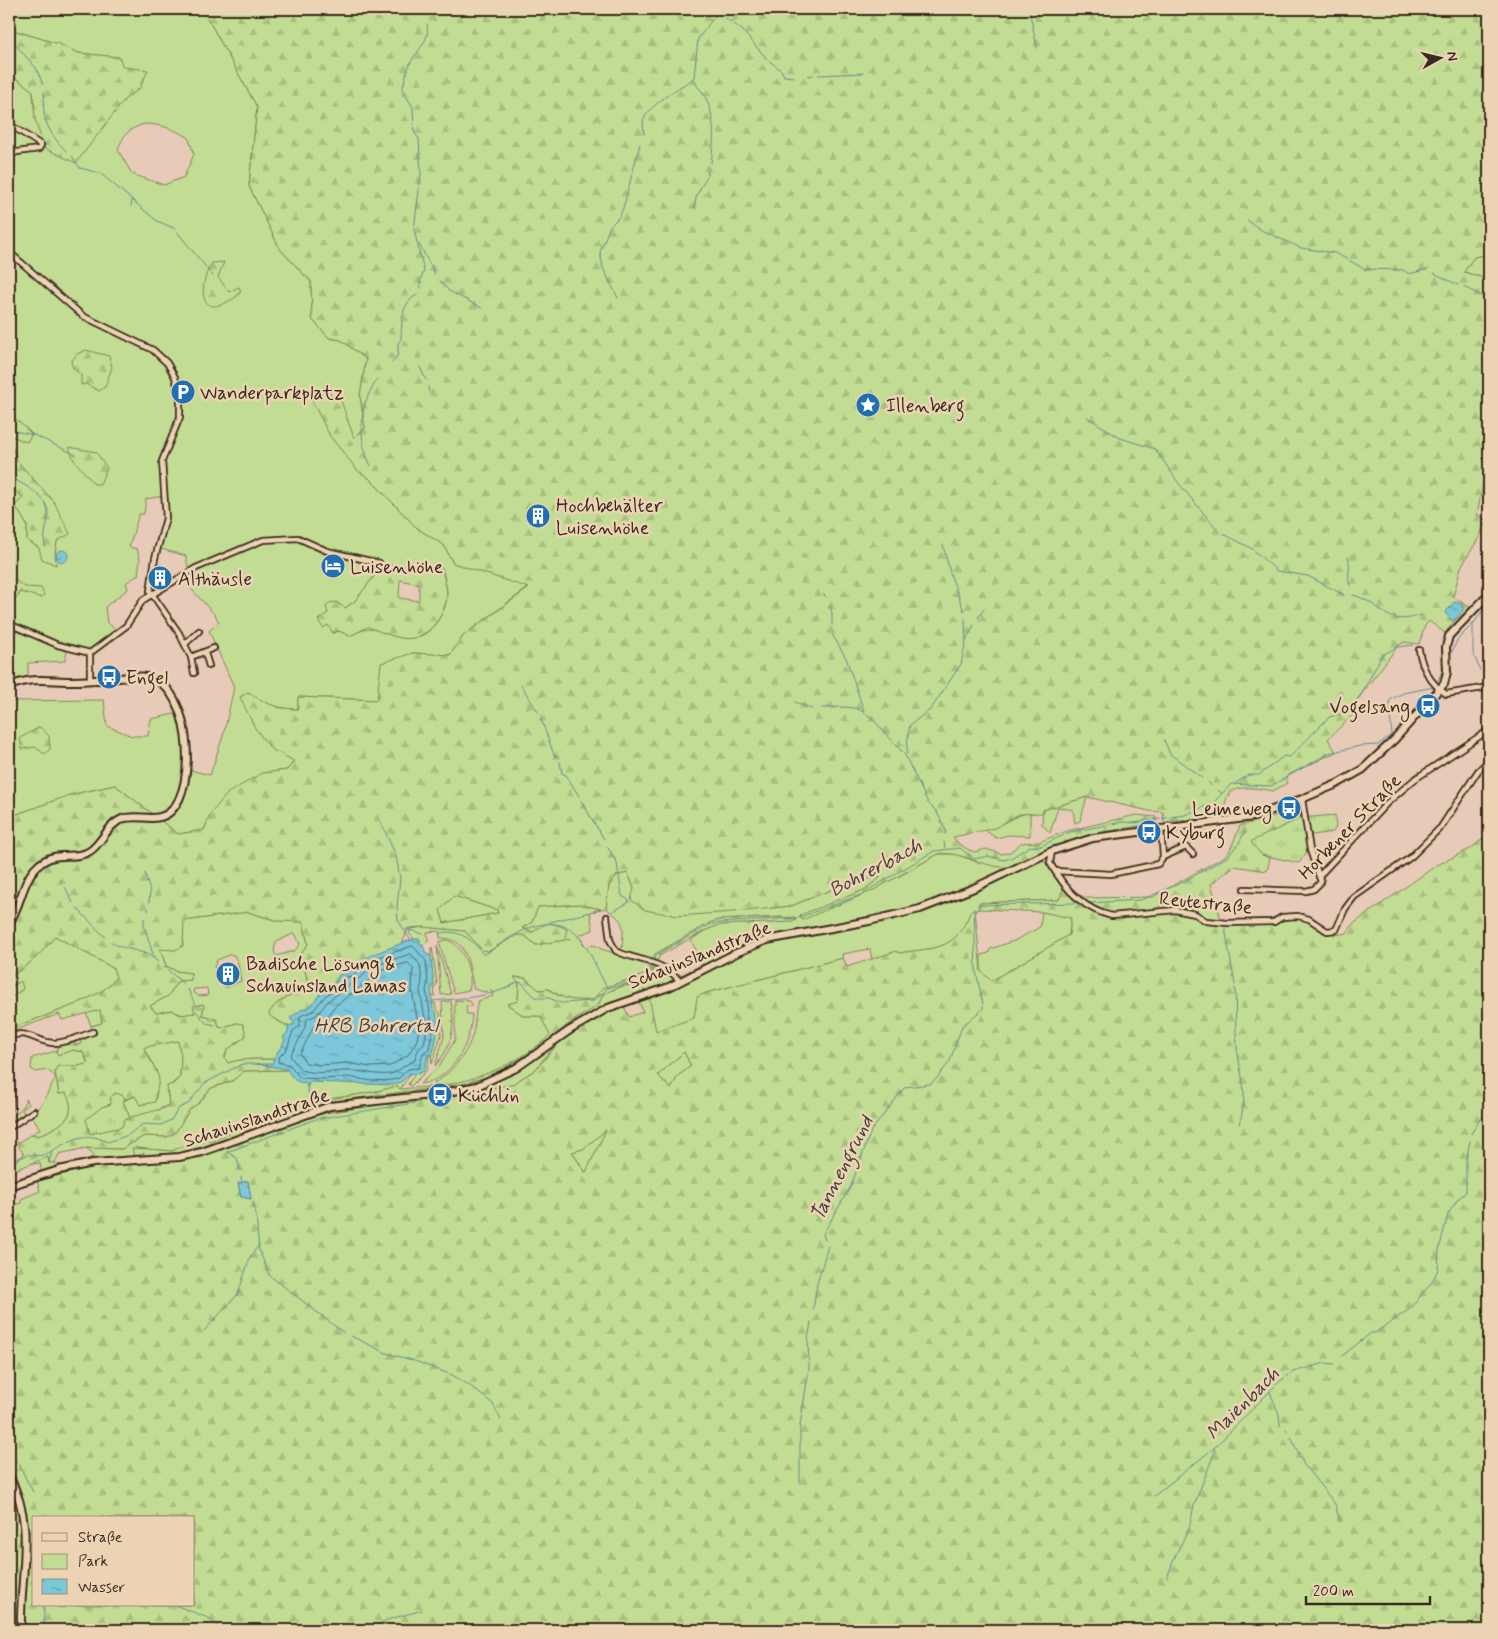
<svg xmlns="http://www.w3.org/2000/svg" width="1498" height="1639" font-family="Mynerve,sans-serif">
<defs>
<pattern id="forest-firs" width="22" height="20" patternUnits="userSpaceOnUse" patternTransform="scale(1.25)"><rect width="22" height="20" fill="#c2dd93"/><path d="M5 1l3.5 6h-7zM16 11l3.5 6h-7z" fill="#a8be7e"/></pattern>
<pattern id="park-tufts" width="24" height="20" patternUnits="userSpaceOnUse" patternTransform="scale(1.25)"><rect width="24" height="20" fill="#c2dd93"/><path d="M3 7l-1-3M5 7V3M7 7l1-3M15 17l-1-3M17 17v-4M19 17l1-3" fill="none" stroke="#a8be7e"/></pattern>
<pattern id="water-ripples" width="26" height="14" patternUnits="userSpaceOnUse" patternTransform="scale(1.25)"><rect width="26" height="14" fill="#7bc8da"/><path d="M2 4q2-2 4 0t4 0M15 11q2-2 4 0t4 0" fill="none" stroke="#66a3b0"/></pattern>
</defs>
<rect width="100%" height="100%" fill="#e7cbb8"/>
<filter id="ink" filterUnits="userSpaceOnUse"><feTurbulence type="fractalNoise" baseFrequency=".02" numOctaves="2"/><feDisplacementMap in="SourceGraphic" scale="10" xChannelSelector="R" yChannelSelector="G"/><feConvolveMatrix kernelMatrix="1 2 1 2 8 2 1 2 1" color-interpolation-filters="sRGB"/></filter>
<g filter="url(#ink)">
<g fill="#c2dd93" stroke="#7e8458" fill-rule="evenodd">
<path d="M9,9H205L204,12L257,107L249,186L280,249L311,282L312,319L329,338L341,340L366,359L360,396L365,428L353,439L340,399L312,401L358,471L369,478L418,529L444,545L453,563L529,587L464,635L450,655L413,653L377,700L298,697V709C278,709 265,704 248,692C256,733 256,740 294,761L287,770L262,773L211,813L204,830L178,834L115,785L70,795L9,817V701L104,700L107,726L132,736H148L151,719L179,713L182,720L186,769L210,775L224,733L234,687L209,631L219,623L216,616L182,579L189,573L186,556L161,549L165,526L163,496L146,499L144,514H139L129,547L137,549L140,559L138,575L126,583L128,589L105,607L107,623L118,631L90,651L67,650L65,661L28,663V681L9,691V485L24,498L15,505L27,525V540L39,548L55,553L57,541L54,502L17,461L9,435L27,442L32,434L9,413V156L11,154L9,151V73L33,91L35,119L109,118L125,99L140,88L123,67L118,57L78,53L59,44L9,29ZM144,124C161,124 173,129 188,137L194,154L184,177L164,185L132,174L118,150C123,134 129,129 144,124ZM383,565L442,568C444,576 447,586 447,595C446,613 430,639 410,638C385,637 374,620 351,636L339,631L333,633L328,624L318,620L328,613L336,602L345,608L355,601Z"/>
<path d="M1489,254V280L1464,272L1474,257Z"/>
<path d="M1087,797L1080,821L1075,823L1073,810L1058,807L1050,833L1042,824L1043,810Z"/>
<path d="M1030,813V836L1008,835L996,838L985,830C1002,827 1014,814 1030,813Z"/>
<path d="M1048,850L1044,861L1063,889L1060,900L979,903V909L971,911C956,951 938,947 899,953L896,952L872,960L870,949L842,954L843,958L706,993L698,998L694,1018L656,1032L645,997L598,1016L575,1031L550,1051L535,1070L511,1085L319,1114L198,1157L89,1168L43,1180L40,1163L32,1164L35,1161L48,1157C59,1172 77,1162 93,1157V1153L86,1148L122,1149L144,1136L167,1137L175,1133L190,1109L199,1103L211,1088L232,1081L244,1071L286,1070L295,1068L412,1072L400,1089L397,1086C371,1094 342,1096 315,1102L312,1096L281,1116L265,1118L210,1141L190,1143L172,1151L135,1148L158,1155L211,1144L335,1101L464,1084L494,1074L537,1049L582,1015L603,994L623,986L634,985L652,975L657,962L681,975L703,964L691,940L706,930L719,925L791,922L796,920L782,917L719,920L709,923L680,941L650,963L648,974L603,988L593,1000L570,1001L548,989L539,990L525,978L515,977L519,983L518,1001L508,1005L524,1016H540L551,1035C522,1063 475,1083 436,1086L434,1083C454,1071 470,1051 474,1028C476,1018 475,1010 478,1001L493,996L491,990L484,992L474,989C468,966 469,937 440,938L439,931L427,932L428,940L421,947L409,933L410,929L424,927L465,931L482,950L489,951L516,935H524L536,945L569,939L537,928L533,932L522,928L532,922L538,907L579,904L601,909L590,912L593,930L579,935L585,947L594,945L601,949L614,953L622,948C624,924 625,922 606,908L609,886L617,875L628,873L634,888L713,913L791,906L838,887L879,875L881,877L864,890L800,916L900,876L938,854H955L980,863Z"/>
<path d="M454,896L497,910L498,913L444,923L440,910Z"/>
<path d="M248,912L278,921L303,922L308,945L301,954L308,983L275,1005L269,1013L274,1019L289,1027L287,1057C267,1062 248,1056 228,1063L225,1058L227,1050L246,1036L237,1023L220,1028L216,1019L202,1015L204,1006C194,1015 184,1018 172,1010L156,1013L150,1006L168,996L178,981L191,980V973L176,971L166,966L160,948L175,950L183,921ZM295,933L300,945L294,951L276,956L274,951L276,942ZM229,955H234L238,963L241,981L226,988L214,967L217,960ZM207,988L208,995L199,996L193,992L194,989Z"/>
<path d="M1042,912L1071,917L1069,935L991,981L981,971V955L989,953L990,949L1014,941L1040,927Z"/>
<path d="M55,936L113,968L116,977C106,999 33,1019 9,1029V999L23,989L18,982L9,988V974L13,975C29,965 44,951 55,936Z"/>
<path d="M445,940C463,941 474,977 469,990L454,993L439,942Z"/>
<path d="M437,945L451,994L441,995Z"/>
<path d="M432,947L437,984L434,988L435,996L427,997L426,981Z"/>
<path d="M455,1000L470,1001L473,1006H466L467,1014H472C471,1044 452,1080 420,1084L439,1066L455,1040Z"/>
<path d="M451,1001C455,1028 453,1045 435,1066L444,1037L442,1002Z"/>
<path d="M435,1003L436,1009L440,1013L441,1035L432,1064L427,1004Z"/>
<path d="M100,1010L102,1023L91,1026L86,1012Z"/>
<path d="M178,1040L181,1056L180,1077L166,1089L170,1104L150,1114L130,1118L123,1101L135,1096L141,1105L156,1096V1070L143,1049L145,1047Z"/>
<path d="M73,1050L83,1052L88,1064L79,1066H58L55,1071L59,1094L66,1092C80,1118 59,1126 38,1136L32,1134L40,1129L32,1115L43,1102L56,1077L47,1070L36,1072L31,1069L32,1058L56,1051L58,1055Z"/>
<path d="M430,1052L427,1070L411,1086L408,1084Z"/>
<path d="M684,1052L691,1066L678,1076L671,1089L658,1075Z"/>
<path d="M607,1129L586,1173L572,1152L583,1149Z"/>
</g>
<g fill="url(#forest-firs)" stroke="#7e8458" fill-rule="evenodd">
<path d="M205,9H1489V254L1474,257L1464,272L1489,280V454L1485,462L1489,471L1484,479L1477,514L1486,520L1480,536L1461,567L1453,597L1471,608L1455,620L1445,633L1429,621L1425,626L1419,644L1404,642L1398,646L1353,705L1358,710L1328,739L1336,752L1290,774L1285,778L1287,783L1273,791C1245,786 1223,782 1224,817L1164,822L1163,812L1149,811L1087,797L1043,810L1042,813L1019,814L995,828L953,837L959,844L969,850L975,852L986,849L1002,854L1010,852L1021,843L1039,842L1067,831L1136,815L1156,817V823C1127,828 1098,832 1070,842C1056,847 1020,866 1009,867C984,869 961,850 938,854L872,891L802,920L800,915L864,890L881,877L879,876L838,887L791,906L746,911L678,916L645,910L631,900L634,888L628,873L617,875L609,885L606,908L601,909L579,904L538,907L532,922L522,928L533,932C549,921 547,921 567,929L565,937L570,939L536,945L524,935H517L489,951L482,950L465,931L424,927L408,928L383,997L295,1068L286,1070L244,1071L232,1081L211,1088L199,1103L190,1109L175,1133L167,1137L144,1136L122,1149L86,1148L59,1154L55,1163H49L48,1157L10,1172L12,1162L24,1155L17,1143L32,1134L38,1136C59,1126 80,1118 66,1093L59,1094L55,1071L58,1066H79L88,1063L83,1052L73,1050L58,1055L56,1051L60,1043L73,1041L75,1045L81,1044L80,1038L93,1033L91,1026L102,1023L100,1010L62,1020L59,1014C49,1018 13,1030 9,1034V1029C33,1019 106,999 116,977L113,968L55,936C44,951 29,965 13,975L9,974V817L70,795L115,785L178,834L204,830L211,813L228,793L262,773L287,770L294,761L271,749L255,728L240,697L248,692C265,704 278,709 298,709V697L377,700L381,663L413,653L450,655L464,635L529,588L453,563L444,545L418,529L369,478L358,471L330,436L312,401L328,382L331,400L340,398L354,438L365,428L360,396L366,359L341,340L329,338L312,319L311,282L280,249L249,186L257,107L204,12ZM454,896L497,910L498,913L444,923L440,910ZM248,912L278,921L303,922L308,944L301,954L308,983L275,1005L269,1013L270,1016L289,1027L287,1057C267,1062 248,1056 228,1063L225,1058L227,1050L246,1036L243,1024L237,1023L220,1028L216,1019L202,1015L204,1006L203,1004L193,1006L195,1013L180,1015L172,1010L156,1013L150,1006L168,996L178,981L191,980V973L176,971L166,966L160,949L175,950L183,946L184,921ZM178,1041L181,1056L180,1077L173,1084L167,1086L169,1105L165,1108L124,1119L122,1122L102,1107L111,1104L122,1095L125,1099L135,1096L140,1105L155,1102L159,1079L156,1070L144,1049L145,1047Z"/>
<path d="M9,29L59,44L78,53L119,57L123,67L148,70L140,88L125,99L76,163L44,148L35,119L33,91L9,73Z"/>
<path d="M224,262L218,277L229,292L239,287L241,291C238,297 234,298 229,301C196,320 200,280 212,263Z"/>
<path d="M86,350L109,356L112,367L105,387L99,391L86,384L81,385V375L73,368L71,362L77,354Z"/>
<path d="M9,413L32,434L27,442L9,435Z"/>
<path d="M9,441L17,461L54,502L70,534L57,541L55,553L56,565L42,559L39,548L27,540V525L15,505L23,498L9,485Z"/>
<path d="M69,447L96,452L107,468L100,484H94L74,460Z"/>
<path d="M383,565L442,568C443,576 447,586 447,595C446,616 426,643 401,638C390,636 379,631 368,627L350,636L339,631L333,633L328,625L323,628L318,620L328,613L326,607L329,603L336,602L345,608L355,601ZM400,580L419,584V601L399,598Z"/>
<path d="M9,576L25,587L41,588L44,595L42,598L21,592L17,598L10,600Z"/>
<path d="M40,727L49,736L50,749L44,754L35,747L22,749L20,738Z"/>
<path d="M1298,809L1301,818L1252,842L1262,855L1270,858L1267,871L1234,866L1211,884L1221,920L1268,919L1281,915L1298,913L1309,916L1335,935L1347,933L1353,924L1437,865L1470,849L1489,834V1630H9V1483L20,1516H26C22,1498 19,1479 9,1464V1206L21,1203V1199L40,1191L37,1181L89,1168L198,1157L319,1114L511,1085L535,1070L558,1044L598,1016L623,1004L629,1017L643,1012L638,999L649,996L656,1031L694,1018L697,997L706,993L843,958L847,967L896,951L899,953C938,947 956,951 971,910H975L981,971L991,981L1069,935L1071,918L1042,912L979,909V903L1059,900L1063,889L1087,898L1153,897L1225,856L1230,850L1240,826ZM684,1052L691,1066L678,1076L671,1089L658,1075ZM606,1130L586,1172H585L572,1152L583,1149ZM248,1181L251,1199L241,1197L238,1184ZM34,1518H194V1605H34Z"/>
<path d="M795,917L796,920L791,922L719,925L706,930L659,956L657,962L651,961L655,954L709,923L719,920Z"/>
<path d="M650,963L656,965C647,988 641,980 622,986C615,988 609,992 603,994L599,1004L594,1008L571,1022L537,1049L494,1074L464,1084L335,1101L211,1144L180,1153L134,1156L132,1149L135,1148L172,1151L190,1143L210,1141L265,1118L281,1116L312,1096L315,1102C342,1096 371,1094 397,1086L400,1089C415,1087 431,1088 446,1085C483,1078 523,1061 550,1035L540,1016H524L507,1004L518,1001L519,983L514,977L525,978L539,990L548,989C563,1000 574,1001 593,1000L603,988L647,974Z"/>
<path d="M21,981L23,989L9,999V988Z"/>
<path d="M26,1099L29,1104L22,1110L24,1114L10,1124L9,1120L22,1108Z"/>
</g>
<g fill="url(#park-tufts)" stroke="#7e8458">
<path d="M1335,815L1336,827L1333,832L1306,836L1309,849L1299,863L1262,855L1252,844V841L1301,818Z"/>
<path d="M115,1093L122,1095L125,1099L123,1101L130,1118L124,1120L122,1127L90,1134L86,1119L102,1107L111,1104L110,1098Z"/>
</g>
<g fill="url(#water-ripples)" stroke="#61898f">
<circle cx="62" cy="556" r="6"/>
<path d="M1454,602L1462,604L1463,611L1453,621L1445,613Z"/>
<path d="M413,939H420V945L423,946L426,954L431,956L434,985L431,989L433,1009L436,1012C439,1027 437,1040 432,1055H428L424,1071L417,1074L410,1073L401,1082L393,1085L312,1082L308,1084V1087L306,1083C294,1082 293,1079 287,1069L256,1064H272C274,1054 281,1049 285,1040L283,1037L288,1032V1026L295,1024L290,1018L301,1010L310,1007L322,991L336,982L339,975L351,971L371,955Z"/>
<path d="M248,1181L251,1199L241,1197L238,1183Z"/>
</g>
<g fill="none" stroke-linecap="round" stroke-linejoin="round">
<g stroke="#556969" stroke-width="1">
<path d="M413,946L426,961L428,983L426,990L433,1029L429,1049L423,1053L419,1068L408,1069L399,1078L392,1080L372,1081L348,1077L326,1079L300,1078L290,1065L278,1062L279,1057L287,1049L293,1031L300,1026V1016L313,1011L325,996L339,986L343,979L354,975L374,959Z"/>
<path d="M411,954L420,965L422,981L420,991L427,1028L424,1044L418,1050L414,1061C404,1064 398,1073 390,1074C375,1076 362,1070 348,1071C332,1071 316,1075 301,1070L290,1056C295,1048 306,1028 307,1019L317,1015L328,1001L377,965Z"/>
<path d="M408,963L413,968L412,991L419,1028L417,1040L408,1055L390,1066L370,1067L348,1063L320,1065L306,1063L300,1054L314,1026L326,1018L334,1007L381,971Z"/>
</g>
<g stroke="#61898f" stroke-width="1">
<path d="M423,9L424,10"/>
<path d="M1029,9L1037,48"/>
<path d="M724,17L741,29L767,59L782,71L784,76L794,77"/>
<path d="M9,37L36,68L43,84"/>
<path d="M818,75L863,73"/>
<path d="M808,76L813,75"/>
<path d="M694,80C696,87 702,90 705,96C716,120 714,139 711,163"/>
<path d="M44,92C45,99 43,106 44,113C46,128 56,141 66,151"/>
<path d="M644,134C644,131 643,126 643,122C646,106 681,87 694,78L698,39L720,9"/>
<path d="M72,156L80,168L100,173L157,221L174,228L213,276"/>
<path d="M131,206L132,199"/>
<path d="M695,208C694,192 705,185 708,171"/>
<path d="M1247,220L1261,230L1301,248L1335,253L1365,269L1403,270L1409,274L1428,269"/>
<path d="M419,244L435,274"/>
<path d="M1434,273L1458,285"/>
<path d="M439,280L449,291L482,308"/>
<path d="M1464,287L1489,300"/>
<path d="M421,288L420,281L424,271L414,230L421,174L419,139L414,132L413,107L402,90C405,81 407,68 412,60C420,47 430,40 427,24"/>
<path d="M618,298L603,268L600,252L610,226L620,216L624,205L640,144"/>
<path d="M392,363L398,355V343L401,339C402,322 400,302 419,294"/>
<path d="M420,367L426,380"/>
<path d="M428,387L429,392"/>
<path d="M1087,417L1120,438L1155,449L1180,485L1217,529"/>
<path d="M9,430L34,435L76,455"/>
<path d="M371,466C357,438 358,403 379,378"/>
<path d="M9,476C23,485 50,496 48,516C47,527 43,536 45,547"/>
<path d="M1224,534L1251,548L1277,571L1308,576L1344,595"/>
<path d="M943,545L950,573L964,611"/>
<path d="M1348,557C1352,568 1346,577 1350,586"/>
<path d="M823,594L826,597"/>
<path d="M1353,595C1386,604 1382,628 1422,615"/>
<path d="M830,606L832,613V625"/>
<path d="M978,618L984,609"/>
<path d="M1473,624V653L1480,670"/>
<path d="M832,634L846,658L865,714L870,716L905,755L928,803L937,812L946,831L945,834"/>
<path d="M966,640L974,625"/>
<path d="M1451,653L1458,639L1474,623L1489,602"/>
<path d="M1437,684L1442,671"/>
<path d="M521,685L538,712"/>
<path d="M795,702L812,709"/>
<path d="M822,708C835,708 854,704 865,713"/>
<path d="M541,719L554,755L557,757"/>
<path d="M1164,740L1170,754L1202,778"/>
<path d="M907,754V744L910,725L931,709L961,664L966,641L965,619"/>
<path d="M560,762L562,773L566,775L579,796"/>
<path d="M1208,782L1212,786"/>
<path d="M1236,783L1249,775H1259L1284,756L1290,757L1329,717L1341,714L1360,697L1382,655L1397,647L1413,645"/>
<path d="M1217,790L1222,793"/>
<path d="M581,801L604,839"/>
<path d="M380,820L396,856L400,878L397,906L398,920L411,941"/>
<path d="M944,842L945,848"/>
<path d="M607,846L617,863L622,896L629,900L628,903L612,912"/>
<path d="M145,873L150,892L149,902"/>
<path d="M61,880L62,881"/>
<path d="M65,887L73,903"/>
<path d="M1088,903L1141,900L1185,881L1227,857L1239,843L1245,831"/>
<path d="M978,905L1078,903"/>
<path d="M77,908L105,937"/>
<path d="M974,909L976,971L983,1004"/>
<path d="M148,911V908"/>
<path d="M144,918V925L154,958"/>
<path d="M550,922L595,911"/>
<path d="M1225,928L1235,985"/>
<path d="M406,929L423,934"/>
<path d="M440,933C461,929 472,940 484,955C509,938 550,906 578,936C591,950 597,971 607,987"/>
<path d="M111,942C126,952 145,948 158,962"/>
<path d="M654,961L656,955L709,925L718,923L798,918L860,895L934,851L960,848L974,859L988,856L1004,860L1011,858L1030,846L1039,847L1070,832L1123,822L1134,823L1185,815L1213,803L1231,784L1271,786L1329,753L1360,746L1378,745L1392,734L1389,706L1390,700L1403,693L1434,687"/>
<path d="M164,967L183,983"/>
<path d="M1235,988C1236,1008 1235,1028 1237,1047C1240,1078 1250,1092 1239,1124"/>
<path d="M188,989L195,1004"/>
<path d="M433,1001C460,998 494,998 517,982L522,983L535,997L540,998H549L561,1003L594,1001L608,988L649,977L653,965"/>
<path d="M196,1011L206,1023L215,1025"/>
<path d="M306,1083L310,1099"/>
<path d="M427,1101L432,1100"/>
<path d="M1471,1134L1480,1119L1489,1113"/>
<path d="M227,1152L316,1119L420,1102"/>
<path d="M227,1152L237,1158L240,1170"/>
<path d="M9,1163C15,1162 21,1157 27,1155C33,1154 39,1157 46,1154C70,1142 82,1129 108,1142L128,1135L143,1124L161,1125L171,1120L179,1108L188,1104L205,1083L242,1064H260"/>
<path d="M49,1163L52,1151"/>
<path d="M241,1177L242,1184"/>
<path d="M253,1203L256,1215L259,1250L269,1275L344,1333"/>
<path d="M825,1240L823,1234L851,1186L871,1131L905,1087L930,1084L937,1078L950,1061L962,1026L983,1009V1006"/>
<path d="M813,1310L817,1284L828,1246"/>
<path d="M204,1331L238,1294L250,1257L259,1245"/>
<path d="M351,1336L386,1353L412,1360L452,1375L469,1385L493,1404L501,1420"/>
<path d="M1342,1356L1371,1333H1375L1411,1308L1432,1282L1438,1269L1439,1250L1448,1214L1458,1199L1466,1192V1160L1470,1141"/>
<path d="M1270,1392L1279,1414L1280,1426"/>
<path d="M1286,1429L1287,1431"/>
<path d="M1291,1437L1304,1465L1335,1504L1340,1522"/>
<path d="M9,1452L19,1465L33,1492"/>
<path d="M800,1482V1425L809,1369L808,1340L811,1322"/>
<path d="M1154,1496L1214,1448"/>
<path d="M45,1514L46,1518"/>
<path d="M1167,1578L1176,1554L1189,1529L1194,1505L1215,1451L1214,1448L1279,1382L1293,1372L1325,1363L1334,1364"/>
<path d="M175,1605L208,1618L223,1630"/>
<path d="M9,1613L15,1607"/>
<path d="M370,1628L387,1620L422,1610"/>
<path d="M44,1630V1605"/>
</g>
<defs>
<g id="street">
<path d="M9,124L41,145L39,149L17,152L9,156"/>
<path d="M9,252L83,316L153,350L167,363L175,377L180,397V417L162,461L166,518L155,558L150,591L179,633L191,657L194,673"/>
<path d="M9,624L58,645L90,653"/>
<path d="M185,644L199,631"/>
<path d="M1419,650C1422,669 1430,683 1446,694L1489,687"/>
<path d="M205,653L209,666"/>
<path d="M191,657L214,648"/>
<path d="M90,680V653L126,626L143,600L196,568L263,540L298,538L327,551L379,563"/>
<path d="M1052,851L1050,863C1064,888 1084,910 1112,916L1175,910L1195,914L1206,921L1228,923L1274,922L1282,917L1298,916L1309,919L1327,931L1336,930L1345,909L1354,897L1411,857L1441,827L1478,771L1489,760"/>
<path d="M1163,857L1186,847L1193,854"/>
<path d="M1055,871L1111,874L1158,864L1163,857L1161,828"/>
<path d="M1319,876L1387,803L1415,779L1489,730"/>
<path d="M1244,889L1306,891L1314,889L1321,882L1310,850L1302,799"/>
<path d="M607,917L610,940L616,951C637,961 666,961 680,982"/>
<path d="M9,1037C26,1028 38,1043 54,1043C67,1043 81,1036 93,1032"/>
<path d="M9,1108L11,1070"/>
<path d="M9,1128L34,1111"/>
</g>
<g id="secondary">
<path d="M9,687C29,676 50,681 72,681C84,681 97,680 109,679C126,678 147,672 161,683C190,704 196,784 172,810C158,825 139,813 122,819C107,825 103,842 90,851C78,859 63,853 50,858C22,869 24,901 9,923"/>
<path d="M9,1186L59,1170L93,1163L179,1157L202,1152L330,1106L440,1094L477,1086L516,1068L570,1030L608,1008L669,987L736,953L767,940L869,921L920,909L974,888L1052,851L1093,838L1253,817L1302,799L1337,784L1362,770L1395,739L1444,684L1447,672L1446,647L1449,636L1489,594"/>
<path d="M9,1477C37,1524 19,1578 21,1630"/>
</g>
</defs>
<use href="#street" stroke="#3b2a1e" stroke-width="8"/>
<use href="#secondary" stroke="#3b2a1e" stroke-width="10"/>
<use href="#street" stroke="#ebd3b3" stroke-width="4.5"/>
<use href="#secondary" stroke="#ebd3b3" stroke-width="6"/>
</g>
</g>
<defs>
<symbol id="parking-disc" viewBox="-11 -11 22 22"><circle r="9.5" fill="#1f6fb2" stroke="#ebd3b3"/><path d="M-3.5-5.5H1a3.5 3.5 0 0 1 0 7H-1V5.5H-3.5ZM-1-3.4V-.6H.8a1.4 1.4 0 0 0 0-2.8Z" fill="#fff"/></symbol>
<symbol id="sight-disc" viewBox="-11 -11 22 22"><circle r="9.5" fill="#1f6fb2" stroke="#ebd3b3"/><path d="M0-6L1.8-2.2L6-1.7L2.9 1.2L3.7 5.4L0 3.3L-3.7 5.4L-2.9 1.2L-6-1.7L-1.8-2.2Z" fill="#fff"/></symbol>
<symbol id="building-disc" viewBox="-11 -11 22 22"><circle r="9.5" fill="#1f6fb2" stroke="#ebd3b3"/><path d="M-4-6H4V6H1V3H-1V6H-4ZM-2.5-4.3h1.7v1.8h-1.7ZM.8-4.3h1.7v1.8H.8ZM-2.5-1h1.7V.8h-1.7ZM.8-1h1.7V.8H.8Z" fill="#fff"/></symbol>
<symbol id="hotel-disc" viewBox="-11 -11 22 22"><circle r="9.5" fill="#1f6fb2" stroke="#ebd3b3"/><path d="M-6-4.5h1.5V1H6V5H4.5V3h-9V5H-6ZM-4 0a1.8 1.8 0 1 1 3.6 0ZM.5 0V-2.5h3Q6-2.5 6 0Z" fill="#fff"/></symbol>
<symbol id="bus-disc" viewBox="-11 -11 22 22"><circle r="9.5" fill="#1f6fb2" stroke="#ebd3b3"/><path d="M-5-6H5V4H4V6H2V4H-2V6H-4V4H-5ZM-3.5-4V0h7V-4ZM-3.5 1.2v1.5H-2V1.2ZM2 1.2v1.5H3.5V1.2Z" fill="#fff"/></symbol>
</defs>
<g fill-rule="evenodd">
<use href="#parking-disc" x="169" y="378" width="28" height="28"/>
<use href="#sight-disc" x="854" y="391" width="28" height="28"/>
<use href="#building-disc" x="524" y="502" width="28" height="28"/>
<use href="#hotel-disc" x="319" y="552" width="28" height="28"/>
<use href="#building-disc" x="146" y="564" width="28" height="28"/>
<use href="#bus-disc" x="95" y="663" width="28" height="28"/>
<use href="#bus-disc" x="1414" y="692" width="28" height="28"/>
<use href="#bus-disc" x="1275" y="794" width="28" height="28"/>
<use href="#bus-disc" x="1135" y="818" width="28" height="28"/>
<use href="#building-disc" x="214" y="960" width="28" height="28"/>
<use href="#bus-disc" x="426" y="1081" width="28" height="28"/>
</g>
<g text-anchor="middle" stroke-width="5" stroke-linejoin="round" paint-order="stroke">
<g font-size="19" fill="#3b2a1e" stroke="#ebd3b3" text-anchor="start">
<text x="200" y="399">Wanderparkplatz</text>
<text x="886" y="412">Illenberg</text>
<text x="556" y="512">Hochbehälter<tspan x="556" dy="22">Luisenhöhe</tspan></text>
<text x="350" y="573">Luisenhöhe</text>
<text x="178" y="585">Althäusle</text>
<text x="126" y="684">Engel</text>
<text x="1410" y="713" text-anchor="end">Vogelsang</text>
<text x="1272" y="815" text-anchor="end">Leimeweg</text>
<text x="1166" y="839">Kyburg</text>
<text x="246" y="970">Badische Lösung &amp;<tspan x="246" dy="22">Schauinsland Lamas</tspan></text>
<text x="458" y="1102">Küchlin</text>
</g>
<g font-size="19" fill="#3b2a1e" stroke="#ebd3b3">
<text transform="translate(1349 826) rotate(-46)" y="7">Horbener Straße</text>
<text transform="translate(1206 902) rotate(6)" y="7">Reutestraße</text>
<text transform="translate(699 954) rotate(-22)" y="7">Schauinslandstraße</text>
<text transform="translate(256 1117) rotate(-18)" y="7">Schauinslandstraße</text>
</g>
<g font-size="20" font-style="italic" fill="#45423a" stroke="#ebd3b3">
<text transform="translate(875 867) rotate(-28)" y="7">Bohrerbach</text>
<text x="376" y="1032">HRB Bohrertal</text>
<text transform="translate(841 1168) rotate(-63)" y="7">Tannengrund</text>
<text transform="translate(1242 1403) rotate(-45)" y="7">Maienbach</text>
</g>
</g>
<rect width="1498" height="1639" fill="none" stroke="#ebd3b3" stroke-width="30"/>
<rect x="15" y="15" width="1468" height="1609" fill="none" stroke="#3b2a1e" stroke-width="2" filter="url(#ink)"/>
<rect x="32" y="1516" width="162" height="90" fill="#ebd3b3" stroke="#a58f77"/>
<rect x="42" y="1533" width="25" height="8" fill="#ebd3b3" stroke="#a58f77"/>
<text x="78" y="1542" font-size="15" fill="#3b2a1e">Straße</text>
<rect x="42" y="1554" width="25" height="15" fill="#c2dd93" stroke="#a58f77"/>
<text x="78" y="1566" font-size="15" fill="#3b2a1e">Park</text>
<rect x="42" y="1579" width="25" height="15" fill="url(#water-ripples)" stroke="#a58f77"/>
<text x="78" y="1592" font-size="15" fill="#3b2a1e">Wasser</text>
<g transform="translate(1440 58) rotate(82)" stroke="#ebd3b3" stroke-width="4" paint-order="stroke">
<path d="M0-4L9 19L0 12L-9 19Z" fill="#3b2a1e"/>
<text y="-8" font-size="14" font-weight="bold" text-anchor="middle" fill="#3b2a1e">N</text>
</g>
<path d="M1306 1596v8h124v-8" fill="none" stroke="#3b2a1e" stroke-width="2.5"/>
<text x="1313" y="1596" font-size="15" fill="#3b2a1e" stroke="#ebd3b3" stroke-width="4" paint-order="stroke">200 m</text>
</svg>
